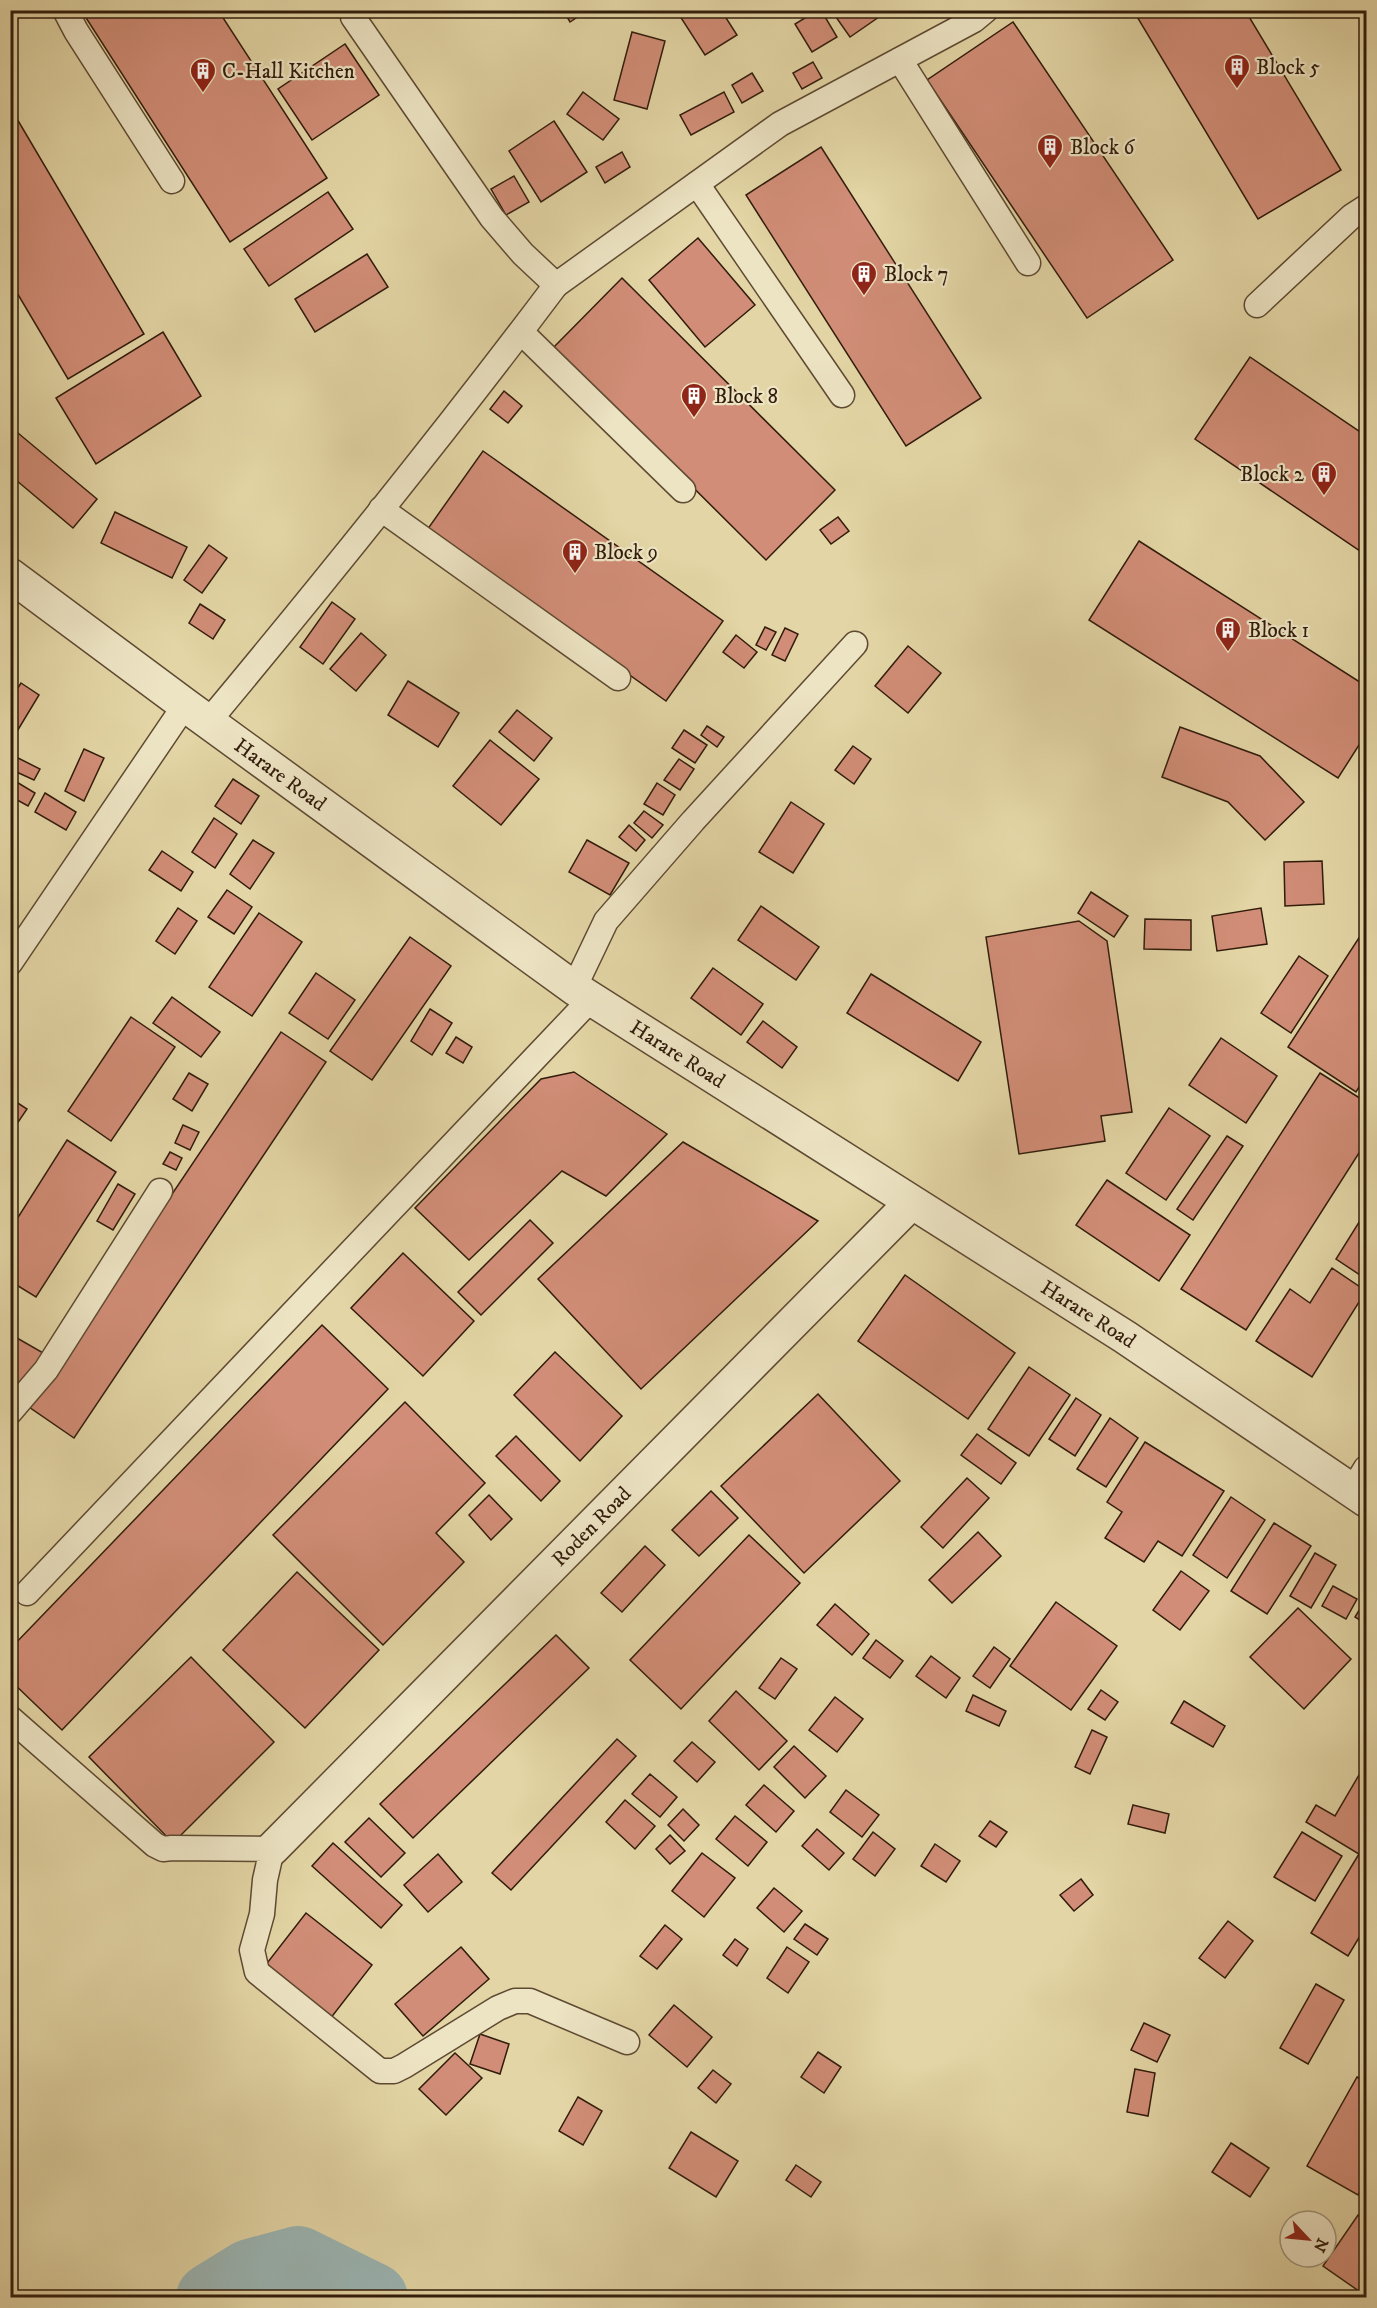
<svg xmlns="http://www.w3.org/2000/svg" width="1377" height="2308" font-family="'IM FELL DW Pica',serif">
<rect width="100%" height="100%" fill="#e3d5a5"/>
<filter id="stains"><feTurbulence type="fractalNoise" baseFrequency=".00333" numOctaves="4"/><feColorMatrix values="0 0 0 0 .2 0 0 0 0 .09 0 0 0 0 .02 0 0 0 .5 -.17"/></filter>
<radialGradient id="worn" r=".72"><stop offset=".6" stop-color="#630" stop-opacity="0"/><stop offset="1" stop-color="#630" stop-opacity=".3"/></radialGradient>
<g fill="none" stroke-linecap="round" stroke-linejoin="round">
<path stroke="#9bb5b3" stroke-width="70" d="M211,2298L250,2274L298,2261L373,2298"/>
</g>
<g fill="#d18d77" stroke="#311c0b" stroke-width="1.5">
<path d="M81,10H218L327,178L230,242Z"/>
<path d="M563,10H588L570,22Z"/>
<path d="M676,10H721L737,35L705,55Z"/>
<path d="M818,10H821L837,37L812,52L795,24Z"/>
<path d="M831,10H889L850,37Z"/>
<path d="M1133,10H1245L1341,170L1258,219Z"/>
<path d="M1013,22L1173,260L1087,318L927,80Z"/>
<path d="M632,32L665,41L647,109L614,100Z"/>
<path d="M345,44L379,95L312,140L278,89Z"/>
<path d="M813,62L822,78L802,89L793,73Z"/>
<path d="M752,73L763,91L742,103L732,85Z"/>
<path d="M583,92L619,119L603,140L567,114Z"/>
<path d="M724,92L734,112L691,135L680,115Z"/>
<path d="M10,107L144,334L68,379L10,281Z"/>
<path d="M554,121L587,172L541,202L509,151Z"/>
<path d="M821,147L981,398L906,446L746,195Z"/>
<path d="M622,152L630,167L605,183L596,167Z"/>
<path d="M514,176L529,202L506,215L491,189Z"/>
<path d="M328,192L353,229L269,286L244,249Z"/>
<path d="M698,238L755,305L705,347L649,280Z"/>
<path d="M367,254L388,287L315,332L295,299Z"/>
<path d="M622,278L835,490L766,560L553,348Z"/>
<path d="M163,332L201,396L96,464L56,398Z"/>
<path d="M1250,357L1366,436V555L1195,439Z"/>
<path d="M504,391L522,406L508,423L490,409Z"/>
<path d="M12,428L97,499L73,528L10,475Z"/>
<path d="M483,451L723,621L666,701L427,530Z"/>
<path d="M115,512L187,547L172,578L101,543Z"/>
<path d="M838,517L849,531L831,544L820,530Z"/>
<path d="M1139,541L1366,686V734L1338,778L1089,620Z"/>
<path d="M209,545L227,558L202,593L184,580Z"/>
<path d="M332,602L355,619L323,664L300,647Z"/>
<path d="M200,604L225,620L213,639L189,623Z"/>
<path d="M765,627L776,632L766,650L756,645Z"/>
<path d="M785,628L798,634L785,661L772,655Z"/>
<path d="M361,633L386,655L356,691L330,669Z"/>
<path d="M736,635L757,652L744,668L723,652Z"/>
<path d="M908,646L941,673L908,713L875,686Z"/>
<path d="M408,681L459,713L438,747L388,715Z"/>
<path d="M21,683L39,695L10,743V700Z"/>
<path d="M517,710L552,738L534,761L499,732Z"/>
<path d="M707,726L724,737L717,747L701,735Z"/>
<path d="M1180,727L1260,756L1304,802L1265,840L1228,802L1162,777Z"/>
<path d="M684,730L707,745L695,763L672,748Z"/>
<path d="M490,740L539,779L501,825L453,786Z"/>
<path d="M853,746L871,759L854,784L835,770Z"/>
<path d="M84,749L104,758L84,801L65,791Z"/>
<path d="M14,756L40,769L34,780L10,769Z"/>
<path d="M679,759L694,769L680,790L664,780Z"/>
<path d="M10,778L35,793L28,806L10,796Z"/>
<path d="M233,779L259,796L241,824L215,806Z"/>
<path d="M657,783L675,795L663,815L644,804Z"/>
<path d="M45,793L76,812L66,830L35,812Z"/>
<path d="M791,802L824,824L793,873L759,852Z"/>
<path d="M644,811L663,825L652,838L634,823Z"/>
<path d="M214,818L237,834L215,868L192,852Z"/>
<path d="M629,825L645,840L636,851L619,837Z"/>
<path d="M253,840L274,853L250,889L230,874Z"/>
<path d="M587,840L629,863L610,895L569,872Z"/>
<path d="M162,851L193,872L181,891L149,870Z"/>
<path d="M1322,861L1324,904L1285,906L1284,862Z"/>
<path d="M227,890L252,907L234,934L208,917Z"/>
<path d="M1091,892L1128,916L1114,937L1078,913Z"/>
<path d="M761,906L819,947L796,980L738,940Z"/>
<path d="M178,908L197,921L175,954L156,941Z"/>
<path d="M1261,908L1267,944L1217,951L1212,916Z"/>
<path d="M259,913L302,942L252,1016L209,987Z"/>
<path d="M1145,919L1191,920V950L1144,949Z"/>
<path d="M1079,921L1107,941L1132,1112L1101,1116L1105,1141L1019,1154L986,937Z"/>
<path d="M1366,927V1076L1356,1092L1288,1047Z"/>
<path d="M410,937L451,966L372,1080L330,1051Z"/>
<path d="M1299,956L1328,976L1291,1033L1261,1013Z"/>
<path d="M713,968L763,1004L741,1035L691,998Z"/>
<path d="M316,973L355,1000L328,1039L289,1013Z"/>
<path d="M871,974L981,1042L958,1081L847,1013Z"/>
<path d="M172,997L220,1032L201,1057L153,1023Z"/>
<path d="M430,1009L452,1023L432,1055L411,1041Z"/>
<path d="M131,1017L175,1047L111,1141L68,1111Z"/>
<path d="M763,1021L797,1047L782,1068L747,1042Z"/>
<path d="M281,1032L326,1062L74,1438L29,1407Z"/>
<path d="M456,1037L472,1047L463,1063L446,1053Z"/>
<path d="M1221,1038L1277,1076L1246,1123L1189,1085Z"/>
<path d="M574,1072L667,1134L606,1196L562,1171L469,1260L415,1208L541,1079Z"/>
<path d="M189,1073L208,1084L192,1111L173,1099Z"/>
<path d="M1320,1073L1366,1102V1142L1246,1330L1181,1289Z"/>
<path d="M10,1098L27,1109L10,1134Z"/>
<path d="M1169,1108L1210,1136L1166,1200L1126,1173Z"/>
<path d="M183,1125L199,1132L190,1150L175,1143Z"/>
<path d="M1227,1136L1243,1146L1193,1220L1177,1209Z"/>
<path d="M67,1140L116,1172L36,1297L10,1281V1230Z"/>
<path d="M683,1142L818,1221L641,1389L538,1279Z"/>
<path d="M170,1152L182,1158L176,1170L163,1164Z"/>
<path d="M1107,1180L1190,1235L1159,1281L1076,1225Z"/>
<path d="M118,1184L135,1194L113,1230L97,1221Z"/>
<path d="M1366,1211V1279L1336,1259Z"/>
<path d="M530,1220L553,1243L481,1315L458,1292Z"/>
<path d="M403,1253L474,1321L423,1376L351,1308Z"/>
<path d="M1332,1268L1366,1291L1312,1377L1256,1341L1290,1289L1310,1303Z"/>
<path d="M905,1275L1015,1353L968,1419L858,1341Z"/>
<path d="M322,1325L388,1389L62,1730L10,1680V1649Z"/>
<path d="M10,1334L45,1354L24,1390L10,1383Z"/>
<path d="M555,1352L622,1416L580,1461L514,1395Z"/>
<path d="M1029,1367L1070,1395L1029,1456L988,1429Z"/>
<path d="M818,1394L900,1481L804,1573L721,1486Z"/>
<path d="M1076,1398L1101,1415L1075,1456L1049,1439Z"/>
<path d="M405,1402L485,1483L436,1533L464,1562L383,1645L273,1535Z"/>
<path d="M1110,1418L1138,1438L1106,1487L1077,1469Z"/>
<path d="M977,1434L1016,1463L1001,1484L961,1455Z"/>
<path d="M516,1436L560,1481L541,1501L496,1456Z"/>
<path d="M1145,1442L1224,1491L1182,1556L1158,1541L1144,1562L1105,1538L1122,1512L1107,1502Z"/>
<path d="M967,1478L989,1498L943,1548L921,1527Z"/>
<path d="M711,1491L738,1518L699,1556L672,1530Z"/>
<path d="M489,1495L512,1519L491,1540L469,1515Z"/>
<path d="M1231,1497L1265,1520L1227,1578L1193,1555Z"/>
<path d="M1274,1523L1311,1546L1267,1614L1231,1591Z"/>
<path d="M978,1532L1001,1556L952,1603L929,1580Z"/>
<path d="M749,1535L800,1583L681,1709L630,1660Z"/>
<path d="M645,1546L665,1565L622,1612L601,1593Z"/>
<path d="M1315,1553L1336,1565L1311,1608L1290,1596Z"/>
<path d="M1181,1571L1209,1591L1180,1630L1153,1610Z"/>
<path d="M297,1572L379,1650L305,1728L223,1650Z"/>
<path d="M1333,1586L1357,1599L1346,1619L1322,1606Z"/>
<path d="M1366,1599V1624L1355,1617Z"/>
<path d="M1056,1602L1117,1646L1071,1710L1010,1666Z"/>
<path d="M835,1604L869,1634L852,1655L817,1625Z"/>
<path d="M1298,1608L1351,1659L1304,1709L1250,1657Z"/>
<path d="M556,1635L589,1668L413,1838L380,1804Z"/>
<path d="M876,1640L903,1661L890,1678L863,1658Z"/>
<path d="M994,1647L1010,1659L990,1688L973,1676Z"/>
<path d="M931,1656L960,1678L946,1698L916,1676Z"/>
<path d="M191,1657L274,1742L173,1843L89,1757Z"/>
<path d="M781,1658L797,1669L775,1699L759,1688Z"/>
<path d="M1101,1690L1118,1702L1105,1720L1088,1709Z"/>
<path d="M736,1691L787,1741L759,1770L709,1721Z"/>
<path d="M973,1695L1006,1711L999,1726L966,1711Z"/>
<path d="M835,1697L863,1719L837,1752L809,1730Z"/>
<path d="M1184,1701L1225,1726L1213,1747L1171,1723Z"/>
<path d="M1092,1730L1107,1737L1090,1774L1075,1767Z"/>
<path d="M617,1739L636,1756L511,1890L492,1873Z"/>
<path d="M692,1742L715,1762L697,1782L674,1761Z"/>
<path d="M794,1746L826,1776L805,1798L774,1767Z"/>
<path d="M1366,1763V1926L1348,1956L1311,1933L1359,1854L1306,1822L1316,1805L1335,1816Z"/>
<path d="M650,1774L677,1797L660,1817L632,1794Z"/>
<path d="M764,1785L794,1811L776,1832L746,1805Z"/>
<path d="M846,1790L879,1815L862,1837L830,1812Z"/>
<path d="M625,1800L655,1826L635,1849L606,1822Z"/>
<path d="M1133,1805L1169,1814L1165,1833L1128,1824Z"/>
<path d="M683,1809L699,1825L684,1841L668,1825Z"/>
<path d="M735,1816L767,1842L748,1866L716,1839Z"/>
<path d="M369,1818L405,1853L381,1877L345,1842Z"/>
<path d="M990,1821L1007,1832L996,1847L979,1836Z"/>
<path d="M817,1829L844,1853L829,1870L802,1846Z"/>
<path d="M873,1832L895,1849L875,1876L853,1859Z"/>
<path d="M1302,1832L1342,1856L1315,1901L1274,1877Z"/>
<path d="M670,1835L685,1851L670,1864L656,1849Z"/>
<path d="M333,1843L402,1905L381,1928L312,1866Z"/>
<path d="M935,1844L960,1861L946,1882L921,1866Z"/>
<path d="M702,1853L735,1878L704,1917L672,1891Z"/>
<path d="M438,1854L462,1882L428,1912L404,1885Z"/>
<path d="M1081,1879L1093,1895L1074,1911L1060,1895Z"/>
<path d="M774,1888L802,1911L784,1932L757,1908Z"/>
<path d="M306,1913L372,1965L330,2019L264,1967Z"/>
<path d="M1228,1921L1253,1941L1225,1978L1199,1958Z"/>
<path d="M805,1924L828,1939L817,1955L794,1939Z"/>
<path d="M665,1925L682,1939L657,1969L640,1956Z"/>
<path d="M735,1939L748,1949L737,1966L723,1955Z"/>
<path d="M461,1947L489,1979L423,2036L395,2004Z"/>
<path d="M787,1947L809,1962L788,1993L767,1978Z"/>
<path d="M1316,1984L1344,2000L1308,2064L1280,2048Z"/>
<path d="M674,2005L712,2037L687,2067L649,2035Z"/>
<path d="M1144,2023L1170,2035L1157,2062L1131,2050Z"/>
<path d="M480,2034L509,2044L500,2074L470,2064Z"/>
<path d="M818,2052L841,2067L824,2093L801,2077Z"/>
<path d="M455,2053L482,2078L446,2115L419,2089Z"/>
<path d="M1135,2069L1155,2073L1148,2116L1127,2112Z"/>
<path d="M713,2070L731,2084L716,2103L698,2088Z"/>
<path d="M1357,2077L1366,2082V2180L1358,2195L1307,2166Z"/>
<path d="M578,2097L602,2111L583,2145L559,2131Z"/>
<path d="M691,2132L738,2161L716,2197L669,2168Z"/>
<path d="M1231,2143L1269,2168L1250,2197L1212,2172Z"/>
<path d="M796,2165L821,2182L811,2197L786,2180Z"/>
<path d="M1358,2215L1366,2221V2296L1323,2266Z"/>
</g>
<g fill="none" stroke-linecap="round" stroke-linejoin="round">
<defs>
<g id="lane">
<path d="M65,10L76,31L172,181"/>
<path d="M900,60L1028,263"/>
<path d="M697,184L842,395"/>
<path d="M556,285L780,124L974,20L986,10"/>
<path d="M1257,305L1352,216L1366,207"/>
<path d="M521,332L683,490"/>
<path d="M381,509L618,678"/>
<path d="M208,722C327,579 444,434 556,285L523,254L492,218L353,17"/>
<path d="M10,963L185,705"/>
<path d="M574,988L606,921L693,821L855,644"/>
<path d="M10,1412L46,1370L160,1191"/>
<path d="M1352,1491L1366,1468"/>
<path d="M27,1593L591,999"/>
<path d="M10,1718L155,1845L163,1849L172,1848L272,1849L265,1880L262,1914L252,1950L257,1972L380,2071H394L404,2066L498,2008L515,2001H530L627,2042"/>
</g>
<g id="street">
<path id="s1" d="M10,575L185,705L574,988L1125,1337L1366,1500"/>
<path id="s2" d="M272,1849L911,1203"/>
</g>
</defs>
<use href="#lane" stroke="#5e4a32" stroke-width="27"/>
<use href="#street" stroke="#5e4a32" stroke-width="36"/>
<use href="#lane" stroke="#ede4c4" stroke-width="24"/>
<use href="#street" stroke="#ede4c4" stroke-width="33"/>
</g>
<defs>
<symbol id="building-pin" viewBox="-11 -11 22 30"><path d="M0 17L-7.5 6A9.5 9.5 0 1 1 7.5 6Z" fill="#8f2418" stroke="#ede4c4"/><path d="M-4-6H4V6H1V3H-1V6H-4ZM-2.5-4.3h1.7v1.8h-1.7ZM.8-4.3h1.7v1.8H.8ZM-2.5-1h1.7V.8h-1.7ZM.8-1h1.7V.8H.8Z" fill="#fff"/></symbol>
</defs>
<g fill-rule="evenodd">
<use href="#building-pin" x="1222" y="52" width="30" height="40"/>
<use href="#building-pin" x="188" y="56" width="30" height="40"/>
<use href="#building-pin" x="1035" y="132" width="30" height="40"/>
<use href="#building-pin" x="849" y="259" width="30" height="40"/>
<use href="#building-pin" x="679" y="381" width="30" height="40"/>
<use href="#building-pin" x="1309" y="459" width="30" height="40"/>
<use href="#building-pin" x="560" y="537" width="30" height="40"/>
<use href="#building-pin" x="1213" y="615" width="30" height="40"/>
</g>
<g text-anchor="middle" stroke-width="4.5" stroke-linejoin="round" paint-order="stroke">
<g font-size="21" fill="#311c0b" stroke="#ede4c4" text-anchor="start">
<text x="1256" y="74">Block 5</text>
<text x="222" y="78">C-Hall Kitchen</text>
<text x="1070" y="154">Block 6</text>
<text x="884" y="281">Block 7</text>
<text x="714" y="403">Block 8</text>
<text x="1304" y="481" text-anchor="end">Block 2</text>
<text x="594" y="559">Block 9</text>
<text x="1248" y="637">Block 1</text>
</g>
<g font-size="21" fill="#311c0b" stroke="#ede4c4">
<text dy="7" stroke="none"><textPath href="#s1" startOffset="336">Harare Road</textPath></text>
<text dy="7" stroke="none"><textPath href="#s1" startOffset="822">Harare Road</textPath></text>
<text dy="7" stroke="none"><textPath href="#s1" startOffset="1308">Harare Road</textPath></text>
<text dy="7" stroke="none"><textPath href="#s2" startOffset="454">Roden Road</textPath></text>
</g>
</g>
<rect width="1377" height="2308" fill="none" stroke="#e3d5a5" stroke-width="36"/>
<rect x="12" y="12" width="1353" height="2284" fill="none" stroke="#311c0b" stroke-width="3"/>
<rect x="18" y="18" width="1341" height="2272" fill="none" stroke="#311c0b" stroke-width="1.5"/>
<g transform="translate(1308 2239) rotate(116)"><circle r="28" fill="#ede4c4" stroke="#a2947a" stroke-width="1.5"/>
<path d="M0-4.5L10 22L0 15L-10 22Z" fill="#8f2418"/>
<text y="-9" font-size="16" font-weight="bold" text-anchor="middle" fill="#311c0b">N</text>
</g>
<rect width="100%" height="100%" filter="url(#stains)"/>
<rect width="100%" height="100%" fill="url(#worn)"/>
</svg>
